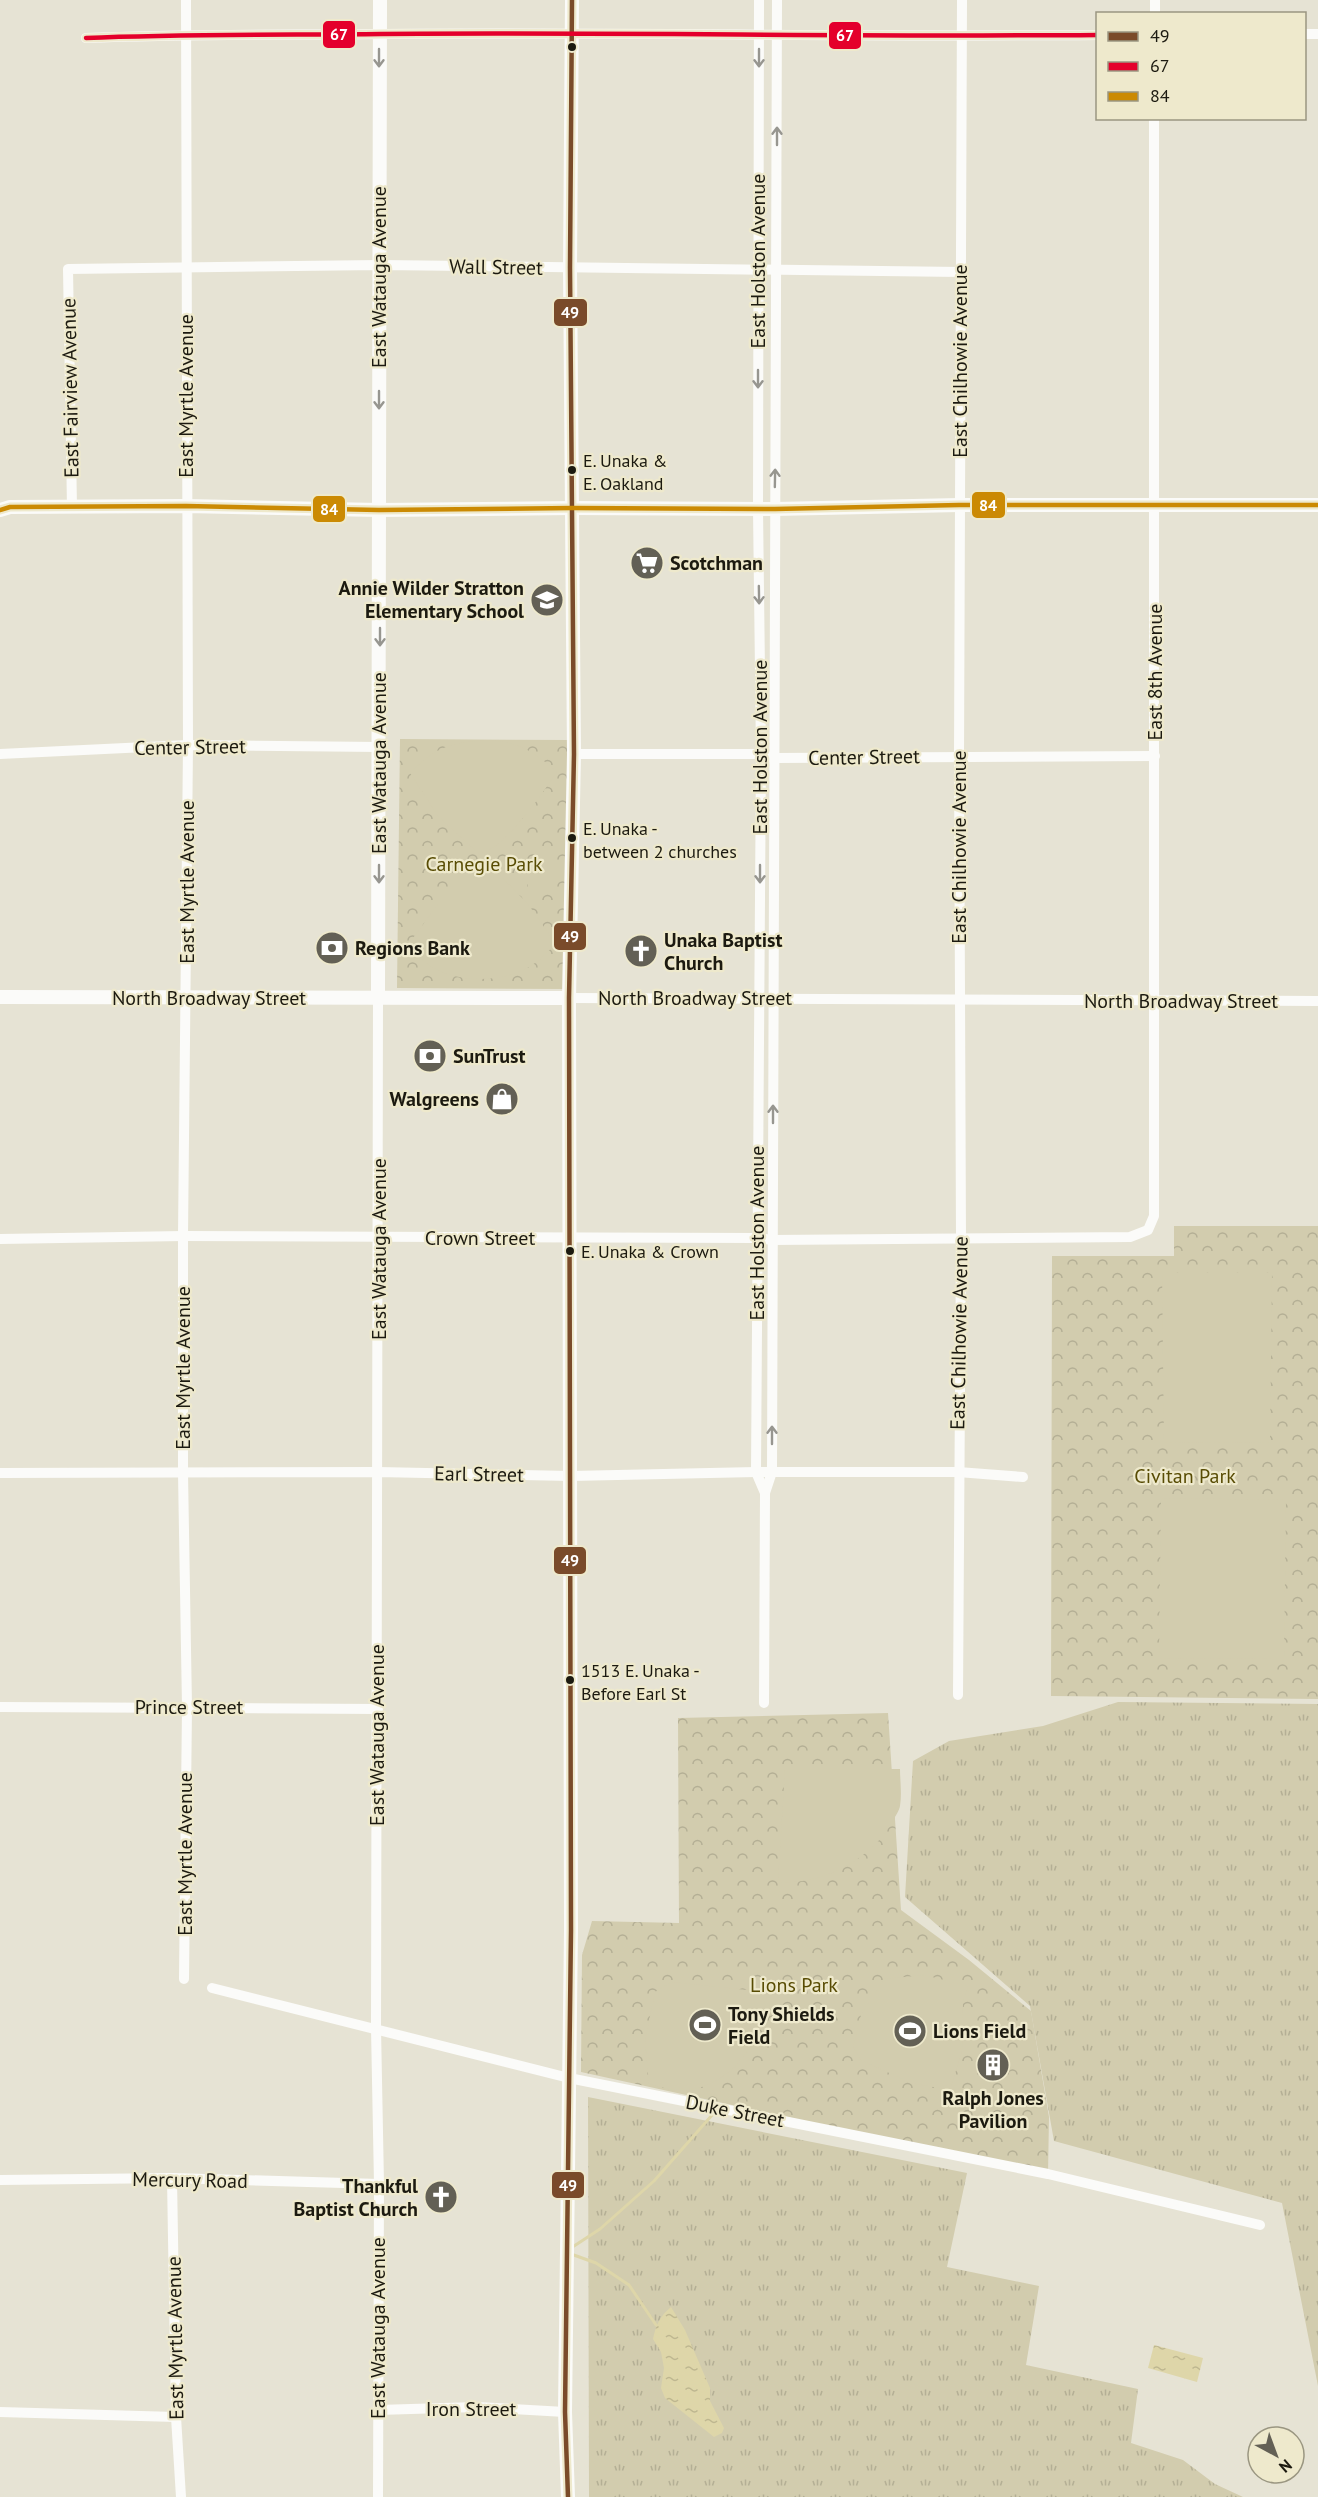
<svg xmlns="http://www.w3.org/2000/svg" width="1318" height="2497" font-family="'PT Sans',sans-serif">
<defs>
<pattern id="grass-tufts" width="24" height="20" patternUnits="userSpaceOnUse" patternTransform="scale(1.5)"><rect width="24" height="20" fill="#d2ccae"/><path d="M3 7l-1-3M5 7V3M7 7l1-3M15 17l-1-3M17 17v-4M19 17l1-3" fill="none" stroke="#b4af95"/></pattern>
<pattern id="forest-crowns" width="20" height="18" patternUnits="userSpaceOnUse" patternTransform="scale(1.5)"><rect width="20" height="18" fill="#d2ccae"/><path d="M2 6a3 3 0 1 1 6 0M12 15a3 3 0 1 1 6 0" fill="none" stroke="#b4af95"/></pattern>
<pattern id="water-ripples" width="26" height="14" patternUnits="userSpaceOnUse" patternTransform="scale(1.5)"><rect width="26" height="14" fill="#ded6a9"/><path d="M2 4q2-2 4 0t4 0M15 11q2-2 4 0t4 0" fill="none" stroke="#beb790"/></pattern>
</defs>
<rect width="100%" height="100%" fill="#e6e3d4"/>
<g fill="url(#grass-tufts)">
<path d="M1118,1702L1318,1704V2386L1282,2203L1054,2141L1030,2006L905,1897L913,1761L949,1741L1043,1726Z"/>
<path d="M588,2097L967,2173L947,2267L1039,2286L1026,2365L1138,2389L1131,2443L1183,2460L1215,2484L1243,2497H589Z"/>
</g>
<g fill="url(#forest-crowns)">
<path d="M400,739L570,740L567,989L397,988Z"/>
<path d="M1174,1226H1318V1699L1051,1696L1052,1256H1174Z"/>
<path d="M888,1713L901,1910L969,1960L1031,2011L1049,2117L1048,2174L581,2072L582,1955L592,1921L679,1923L678,1718Z"/>
</g>
<g fill="#d2ccae">
<path d="M491,740C523,744 533,751 557,772C541,795 505,849 479,854L438,816L410,773C437,745 454,742 491,740Z"/>
<rect x="528" y="861" width="26" height="28"/>
<path d="M479,863L489,864L528,904L556,944C549,950 543,958 535,963C508,983 460,984 432,967C423,962 415,953 407,946L439,903Z"/>
<path d="M1162,1273H1272L1270,1443L1164,1442Z"/>
<path d="M1161,1498L1286,1500L1284,1659L1159,1658Z"/>
<path d="M785,1769H900C900,1780 902,1794 900,1806C899,1811 895,1817 892,1822C871,1860 822,1885 778,1882Z"/>
<path d="M924,1975L968,1986L963,2002L962,2051L950,2090L911,2083L861,2060L853,2047L861,2015L884,1979Z"/>
<path d="M671,1982L767,1992C762,2041 734,2087 681,2091C671,2091 659,2086 649,2084L645,2040L655,1992Z"/>
</g>
<g fill="url(#water-ripples)">
<path d="M671,2307L685,2330L710,2388V2401L724,2428L722,2433L714,2437L665,2398L661,2388L664,2368L661,2352L653,2339C656,2325 660,2316 671,2307Z"/>
<path d="M1154,2345L1203,2358L1197,2382L1148,2368Z"/>
</g>
<g fill="none" stroke-linecap="round" stroke-linejoin="round">
<g stroke="#ded6a9" stroke-width="3">
<path d="M571,2248L600,2229L654,2181L713,2114"/>
<path d="M571,2254L596,2263L629,2285L656,2325"/>
</g>
<g stroke="#fbfbf9" stroke-width="10">
<path d="M759,0L758,509L761,754L756,1472L765,1493"/>
<path d="M1155,14V0"/>
<path d="M1304,34H1318"/>
<path d="M86,38C184,34 282,35 381,34C620,32 859,37 1098,35"/>
<path d="M72,508L68,269L380,265L961,272"/>
<path d="M0,754L188,745L380,747"/>
<path d="M574,754H761L775,758L1155,756"/>
<path d="M569,998L1318,1001"/>
<path d="M378,999L376,2028L379,2184L378,2497"/>
<path d="M0,1239L183,1236L757,1238L772,1240L1130,1237L1148,1230L1154,1216V118"/>
<path d="M0,1473L378,1472L571,1476L756,1472H958L1023,1477"/>
<path d="M958,1695L961,1238L959,756L962,0"/>
<path d="M764,1703L765,1493L772,1472L777,0"/>
<path d="M0,1707L378,1709"/>
<path d="M184,1979L187,1707L183,1473V1236L188,745L186,0"/>
<path d="M212,1988L569,2078L1048,2174L1260,2225"/>
<path d="M172,2178L176,2417L181,2497"/>
<path d="M0,2180L172,2178L379,2184"/>
<path d="M378,2410L477,2407L565,2412"/>
<path d="M0,2412L176,2417"/>
</g>
<g stroke="#fbfbf9" stroke-width="14">
<path d="M0,510L10,507L186,506L379,510L572,508L775,509L959,505H1318"/>
<path d="M0,997L569,998"/>
<path d="M378,999L380,0"/>
<path d="M568,2497L565,2412L571,1930L569,998L574,754L570,268L572,0"/>
</g>
<defs>
<path id="bus-1" d="M568,2497L565,2412L571,1930L569,998L574,754L570,268L572,0"/>
<path id="bus-2" d="M86,38C184,34 282,35 381,34C620,32 859,37 1098,35"/>
<path id="bus-3" d="M0,510L10,507L186,506L379,510L572,508L775,509L959,505H1318"/>
</defs>
<use href="#bus-1" stroke="#eee9cc" stroke-width="9"/>
<use href="#bus-2" stroke="#eee9cc" stroke-width="9"/>
<use href="#bus-3" stroke="#eee9cc" stroke-width="9"/>
<use href="#bus-1" stroke="#7a4b2a" stroke-width="4.5"/>
<use href="#bus-2" stroke="#e4002b" stroke-width="4.5"/>
<use href="#bus-3" stroke="#cb8a03" stroke-width="4.5"/>
</g>
<defs><path id="oneway-shaft" d="M-6 0H5M1.5-3L5.5 0L1.5 3" fill="none" stroke-width="1.6" stroke-linecap="round" stroke-linejoin="round" transform="scale(1.5)"/></defs>
<g stroke="#979690">
<use href="#oneway-shaft" transform="translate(379 58) rotate(90)"/>
<use href="#oneway-shaft" transform="translate(759 58) rotate(90)"/>
<use href="#oneway-shaft" transform="translate(777 136) rotate(-90)"/>
<use href="#oneway-shaft" transform="translate(758 379) rotate(90)"/>
<use href="#oneway-shaft" transform="translate(379 400) rotate(90)"/>
<use href="#oneway-shaft" transform="translate(775 478) rotate(-89)"/>
<use href="#oneway-shaft" transform="translate(759 595) rotate(89)"/>
<use href="#oneway-shaft" transform="translate(380 637) rotate(90)"/>
<use href="#oneway-shaft" transform="translate(379 874) rotate(90)"/>
<use href="#oneway-shaft" transform="translate(760 874) rotate(90)"/>
<use href="#oneway-shaft" transform="translate(773 1114) rotate(-90)"/>
<use href="#oneway-shaft" transform="translate(772 1435) rotate(-90)"/>
</g>
<defs>
<symbol id="supermarket-disc" viewBox="-11 -11 22 22"><circle r="9.5" fill="#636055" stroke="#eee9cc"/><path d="M-6-5.5h2.5l.6 2H6L4.5 2H-2.5L-4.4-4H-6ZM-1.5 3.2a1.3 1.3 0 1 0 .1 0ZM3 3.2a1.3 1.3 0 1 0 .1 0Z" fill="#fff"/></symbol>
<symbol id="school-disc" viewBox="-11 -11 22 22"><circle r="9.5" fill="#636055" stroke="#eee9cc"/><path d="M0-5L7-2L0 1L-7-2ZM-4 1L0 2.5L4 1V4Q0 6-4 4Z" fill="#fff"/></symbol>
<symbol id="bank-disc" viewBox="-11 -11 22 22"><circle r="9.5" fill="#636055" stroke="#eee9cc"/><path d="M-6-4H6V4H-6ZM0-2.3a2.3 2.3 0 1 0 0 4.6a2.3 2.3 0 1 0 0-4.6Z" fill="#fff"/></symbol>
<symbol id="church-disc" viewBox="-11 -11 22 22"><circle r="9.5" fill="#636055" stroke="#eee9cc"/><path d="M-1.2-6h2.4v3.5h3.3v2.4h-3.3V6h-2.4V-.1h-3.3v-2.4h3.3Z" fill="#fff"/></symbol>
<symbol id="shop-disc" viewBox="-11 -11 22 22"><circle r="9.5" fill="#636055" stroke="#eee9cc"/><path d="M-5-2.5h2.3a2.7 3.5 0 0 1 5.4 0H5L5.5 6h-11ZM-1.5-2.5h3a1.5 2.3 0 0 0-3 0Z" fill="#fff"/></symbol>
<symbol id="stadium-disc" viewBox="-11 -11 22 22"><circle r="9.5" fill="#636055" stroke="#eee9cc"/><path d="M0-5a6.5 5 0 1 0 0 10a6.5 5 0 1 0 0-10ZM-3.5-1.8h7v3.6h-7Z" fill="#fff"/></symbol>
<symbol id="building-disc" viewBox="-11 -11 22 22"><circle r="9.5" fill="#636055" stroke="#eee9cc"/><path d="M-4-6H4V6H1V3H-1V6H-4ZM-2.5-4.3h1.7v1.8h-1.7ZM.8-4.3h1.7v1.8H.8ZM-2.5-1h1.7V.8h-1.7ZM.8-1h1.7V.8H.8Z" fill="#fff"/></symbol>
</defs>
<g fill-rule="evenodd">
<use href="#supermarket-disc" x="628" y="544" width="38" height="38"/>
<use href="#school-disc" x="528" y="581" width="38" height="38"/>
<use href="#bank-disc" x="313" y="929" width="38" height="38"/>
<use href="#church-disc" x="622" y="932" width="38" height="38"/>
<use href="#bank-disc" x="411" y="1037" width="38" height="38"/>
<use href="#shop-disc" x="483" y="1080" width="38" height="38"/>
<use href="#stadium-disc" x="686" y="2006" width="38" height="38"/>
<use href="#stadium-disc" x="891" y="2012" width="38" height="38"/>
<use href="#building-disc" x="974" y="2046" width="38" height="38"/>
<use href="#church-disc" x="422" y="2178" width="38" height="38"/>
</g>
<g fill="#1c1a10" stroke="#eee9cc" stroke-width="2">
<circle cx="572" cy="47" r="5"/>
<circle cx="572" cy="470" r="5"/>
<circle cx="572" cy="838" r="5"/>
<circle cx="570" cy="1251" r="5"/>
<circle cx="570" cy="1680" r="5"/>
</g>
<g text-anchor="middle" stroke-width="4.5" stroke-linejoin="round" paint-order="stroke">
<g font-size="18" fill="#1c1a10" stroke="#eee9cc" text-anchor="start">
<text x="583" y="467">E. Unaka &amp;<tspan x="583" dy="23">E. Oakland</tspan></text>
<text x="583" y="835">E. Unaka -<tspan x="583" dy="23">between 2 churches</tspan></text>
<text x="581" y="1258">E. Unaka &amp; Crown</text>
<text x="581" y="1677">1513 E. Unaka -<tspan x="581" dy="23">Before Earl St</tspan></text>
</g>
<g font-size="20" fill="#1c1a10" stroke="#eee9cc">
<text transform="translate(758 261) rotate(-90)" y="7">East Holston Avenue</text>
<text transform="translate(496 267) rotate(1)" y="7">Wall Street</text>
<text transform="translate(379 277) rotate(-90)" y="7">East Watauga Avenue</text>
<text transform="translate(960 361) rotate(-90)" y="7">East Chilhowie Avenue</text>
<text transform="translate(70 388) rotate(-91)" y="7">East Fairview Avenue</text>
<text transform="translate(186 396) rotate(-90)" y="7">East Myrtle Avenue</text>
<text transform="translate(1155 672) rotate(-90)" y="7">East 8th Avenue</text>
<text transform="translate(190 747) rotate(-1)" y="7">Center Street</text>
<text transform="translate(760 747) rotate(-90)" y="7">East Holston Avenue</text>
<text transform="translate(864 757) rotate(-1)" y="7">Center Street</text>
<text transform="translate(379 763) rotate(-90)" y="7">East Watauga Avenue</text>
<text transform="translate(959 847) rotate(-90)" y="7">East Chilhowie Avenue</text>
<text transform="translate(187 882) rotate(-90)" y="7">East Myrtle Avenue</text>
<text x="209" y="1005">North Broadway Street</text>
<text x="695" y="1005">North Broadway Street</text>
<text x="1181" y="1008">North Broadway Street</text>
<text transform="translate(757 1233) rotate(-90)" y="7">East Holston Avenue</text>
<text x="480" y="1245">Crown Street</text>
<text transform="translate(379 1249) rotate(-90)" y="7">East Watauga Avenue</text>
<text transform="translate(959 1333) rotate(-89)" y="7">East Chilhowie Avenue</text>
<text transform="translate(183 1368) rotate(-90)" y="7">East Myrtle Avenue</text>
<text transform="translate(479 1474) rotate(1)" y="7">Earl Street</text>
<text x="189" y="1714">Prince Street</text>
<text transform="translate(377 1735) rotate(-90)" y="7">East Watauga Avenue</text>
<text transform="translate(185 1854) rotate(-90)" y="7">East Myrtle Avenue</text>
<text transform="translate(735 2111) rotate(11)" y="7">Duke Street</text>
<text transform="translate(190 2180) rotate(1)" y="7">Mercury Road</text>
<text transform="translate(378 2328) rotate(-90)" y="7">East Watauga Avenue</text>
<text transform="translate(175 2338) rotate(-91)" y="7">East Myrtle Avenue</text>
<text x="471" y="2416">Iron Street</text>
</g>
<g font-size="20" font-weight="bold" fill="#1c1a10" stroke="#eee9cc" text-anchor="start">
<text x="670" y="570">Scotchman</text>
<text x="524" y="595" text-anchor="end">Annie Wilder Stratton<tspan x="524" dy="23">Elementary School</tspan></text>
<text x="664" y="947">Unaka Baptist<tspan x="664" dy="23">Church</tspan></text>
<text x="355" y="955">Regions Bank</text>
<text x="453" y="1063">SunTrust</text>
<text x="479" y="1106" text-anchor="end">Walgreens</text>
<text x="728" y="2021">Tony Shields<tspan x="728" dy="23">Field</tspan></text>
<text x="933" y="2038">Lions Field</text>
<text x="993" y="2105" text-anchor="middle">Ralph Jones<tspan x="993" dy="23">Pavilion</tspan></text>
<text x="418" y="2193" text-anchor="end">Thankful<tspan x="418" dy="23">Baptist Church</tspan></text>
</g>
<g font-size="20" fill="#584c04" stroke="#eee9cc">
<text x="484" y="871">Carnegie Park</text>
<text x="1185" y="1483">Civitan Park</text>
<text x="794" y="1992">Lions Park</text>
</g>
</g>
<g stroke="#eee9cc" stroke-width="2">
<rect x="322" y="20" width="34" height="29" rx="6" fill="#e4002b"/>
<rect x="828" y="21" width="34" height="29" rx="6" fill="#e4002b"/>
<rect x="553" y="298" width="35" height="29" rx="6" fill="#7a4b2a"/>
<rect x="971" y="491" width="35" height="28" rx="6" fill="#cb8a03"/>
<rect x="312" y="495" width="34" height="28" rx="6" fill="#cb8a03"/>
<rect x="553" y="922" width="34" height="29" rx="6" fill="#7a4b2a"/>
<rect x="553" y="1546" width="34" height="29" rx="6" fill="#7a4b2a"/>
<rect x="551" y="2171" width="34" height="28" rx="6" fill="#7a4b2a"/>
</g>
<g font-size="16" text-anchor="middle" font-weight="bold" fill="#fff">
<text x="339" y="40">67</text>
<text x="845" y="41">67</text>
<text x="570" y="318">49</text>
<text x="988" y="511">84</text>
<text x="329" y="515">84</text>
<text x="570" y="942">49</text>
<text x="570" y="1566">49</text>
<text x="568" y="2191">49</text>
</g>
<rect x="1096" y="12" width="210" height="108" fill="#eee9cc" stroke="#9a9681" stroke-width="1.5"/>
<rect x="1108" y="32" width="30" height="9" fill="#7a4b2a" stroke="#9a9681" stroke-width="1.5"/>
<text x="1150" y="42" font-size="18" fill="#1c1a10">49</text>
<rect x="1108" y="62" width="30" height="9" fill="#e4002b" stroke="#9a9681" stroke-width="1.5"/>
<text x="1150" y="72" font-size="18" fill="#1c1a10">67</text>
<rect x="1108" y="92" width="30" height="9" fill="#cb8a03" stroke="#9a9681" stroke-width="1.5"/>
<text x="1150" y="102" font-size="18" fill="#1c1a10">84</text>
<g transform="translate(1276 2455) rotate(139)"><circle r="28" fill="#eee9cc" stroke="#9a9681" stroke-width="1.5"/>
<path d="M0-4.5L10 22L0 15L-10 22Z" fill="#636055"/>
<text y="-9" font-size="16" font-weight="bold" text-anchor="middle" fill="#1c1a10">N</text>
</g>
</svg>
